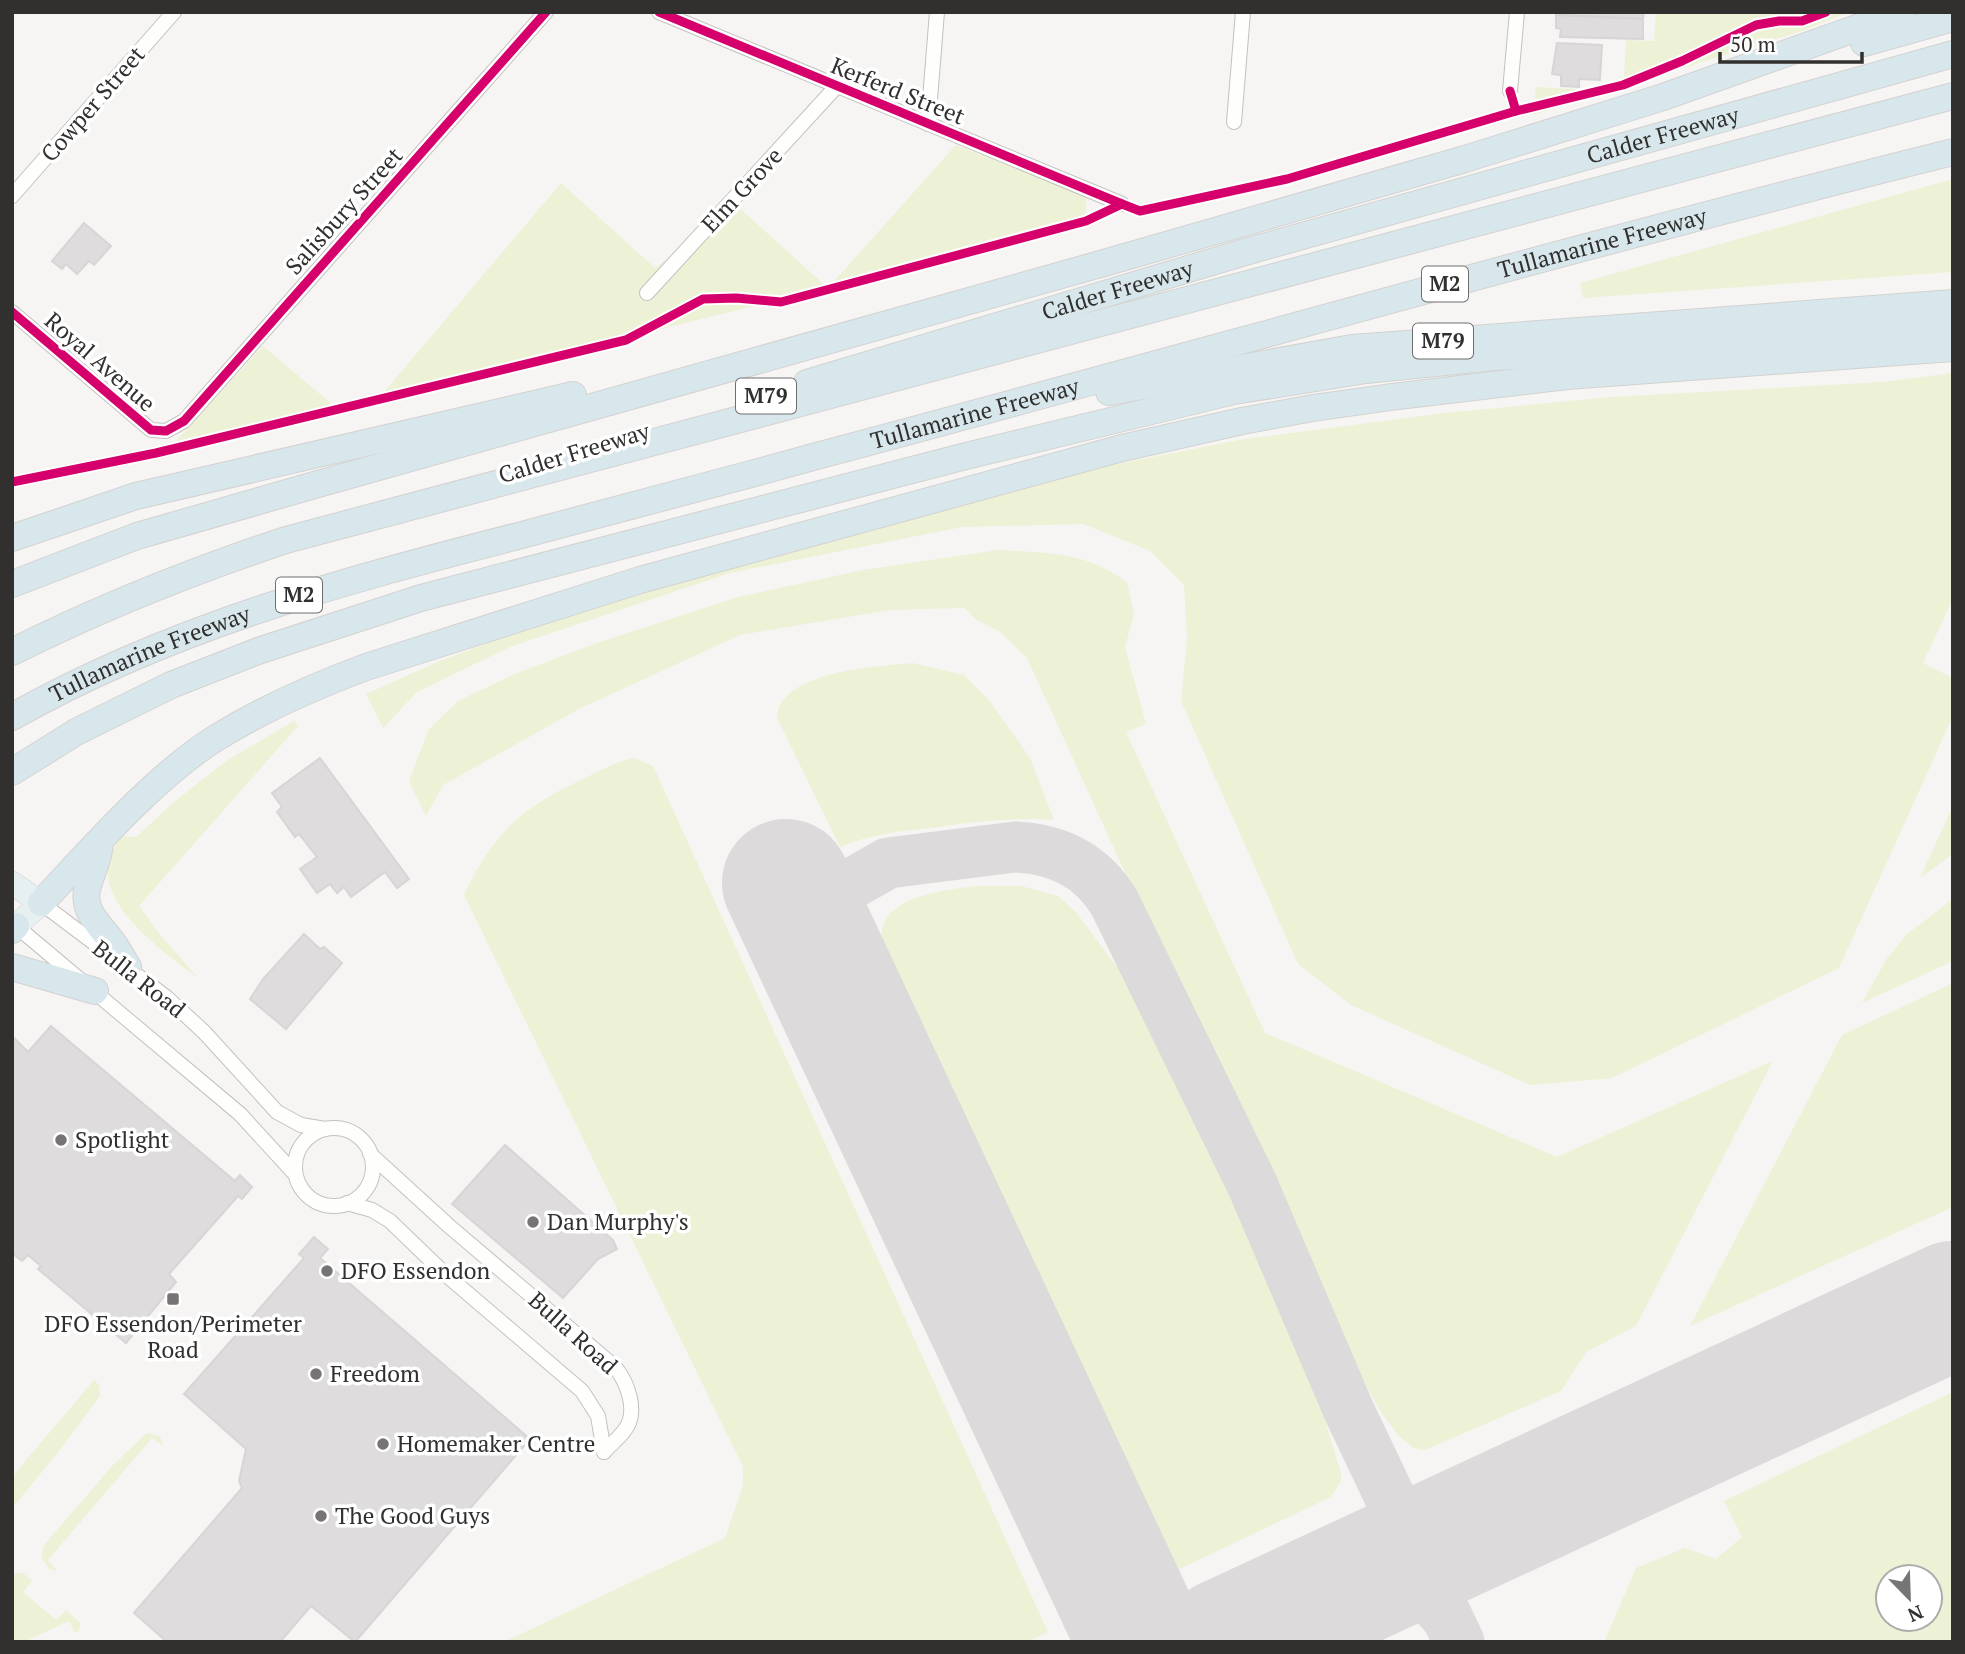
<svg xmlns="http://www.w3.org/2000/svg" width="1965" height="1654" font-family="'PT Serif',serif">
<rect width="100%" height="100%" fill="#f7f5f4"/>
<g fill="#edf1d5" fill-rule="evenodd">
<path d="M1656,12H1849L1802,31L1533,115L1536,87L1589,90L1624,77L1626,40L1654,41Z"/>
<path d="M956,145L1087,196L1085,218L828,288L379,398L561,183L655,268L736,205L828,288Z"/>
<path d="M1953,179V272L1583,298L1580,283Z"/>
<path d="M263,346L333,405L176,441Z"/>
<path d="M1953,373V599L1923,663L1953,678V716L1839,968L1612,1078L1530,1085L1351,1005L1298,964L1181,701L1187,639L1184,585L1150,551L1083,524L962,527L730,573L510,647L417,692L383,728L366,694L437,662L593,604L1046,478L1244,439L1445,413L1610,397L1882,382Z"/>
<path d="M998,550C1049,553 1084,551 1127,582L1134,614L1125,647L1146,724L1126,732L1265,1033L1557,1157L1773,1061L1636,1326L1586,1352L1561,1391L1425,1450L1413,1448L1398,1435L1380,1411L1360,1374L1306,1252L1154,936L1027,658L1000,632L975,619L965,608L890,610L740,635L579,709L443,785L426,816L409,781L429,729L458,701L517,673L597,643L738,597L863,570Z"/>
<path d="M913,663L964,675L989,700L1030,758L1054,820C1009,817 974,822 930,828C896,832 872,834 840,847L777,718C778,713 778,707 781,703C805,669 875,667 913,663Z"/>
<path d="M294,721L298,726L139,906L163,938L198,978C167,954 97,907 109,860C111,852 117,843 121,836L136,837L174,802L226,761Z"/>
<path d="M635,758L653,766L1048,1632L1028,1642H504L725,1538L743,1485V1467L464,895C495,831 521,808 585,778C601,770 617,761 635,758Z"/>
<path d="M1953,806V854L1920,878Z"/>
<path d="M976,886H1021L1058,896L1076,912L1125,978L1244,1224L1320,1404L1341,1473V1481L1331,1497L1169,1574L1142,1522L882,944C875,896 942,891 976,886Z"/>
<path d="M1953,899V961L1862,1003L1886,960L1906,935Z"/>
<path d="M1953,983V1207L1690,1326L1842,1035Z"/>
<path d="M94,1380L99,1385L100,1396L56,1455L12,1508V1477Z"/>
<path d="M1953,1392V1642H1604L1636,1568L1685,1548L1716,1559L1742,1537L1724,1501ZM1888,1577H1930V1619H1888Z"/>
<path d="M147,1433L160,1436L163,1446L152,1438L48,1560L57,1571L49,1569L41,1556L44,1545L114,1464Z"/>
<path d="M17,1573H23L32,1581L23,1592L56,1620L66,1610L81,1624L78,1632L75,1633L69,1621L24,1642H12V1575Z"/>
</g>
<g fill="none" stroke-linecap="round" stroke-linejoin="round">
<g stroke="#dcdada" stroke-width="51">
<path d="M848,1016L826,959L822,940L829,909L839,894L851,884L888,863L1015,847C1058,849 1091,865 1114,902L1252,1184L1349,1411L1459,1642"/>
<path d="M1354,1583C1391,1575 1425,1588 1447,1618"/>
</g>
<g stroke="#dcdada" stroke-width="128">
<path d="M786,883L1142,1642"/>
<path d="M1226,1642L1953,1305"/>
</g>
</g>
<g fill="#dedcdd" stroke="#d7d5d5" stroke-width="2">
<path d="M1556,12H1644L1643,19L1556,15Z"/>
<path d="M1556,15L1643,19V39L1560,37L1561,29L1556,28Z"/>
<path d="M1557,43L1602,45L1600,80L1579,79V87L1561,86V75L1552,74Z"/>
<path d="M84,223L111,246L94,265L89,261L77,274L66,264L62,269L52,261Z"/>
<path d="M320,758L409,879L397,888L385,872L351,897L344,887L337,893L330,884L317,893L300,869L317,857L299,834L295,837L277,812L282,807L272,793Z"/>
<path d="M304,934L320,949L324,947L342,963L286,1029L250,999L263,979Z"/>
<path d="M51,1026L235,1181L240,1175L252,1187L242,1199L238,1196L169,1274L176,1282L126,1343L38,1269L41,1266L28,1255L22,1261L12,1253V1036L28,1052Z"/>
<path d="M505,1145L613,1240L617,1249L598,1259L563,1298L452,1204Z"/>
<path d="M314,1237L328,1249L320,1258L530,1439L355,1642L311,1606L280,1642H167L134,1613L242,1488L239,1481L246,1449L184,1394L304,1258L299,1254Z"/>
</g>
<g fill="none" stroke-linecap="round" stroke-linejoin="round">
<defs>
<g id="minor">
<path d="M659,12L1122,204"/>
<path d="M1510,91L1517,12"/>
<path d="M1234,122L1243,12"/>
<path d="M928,124L937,12"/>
<path d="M12,196L174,12"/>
<path d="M647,293L836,87"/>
<path d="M12,312L151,430L166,431L184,421L546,12"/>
<path d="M41,903L166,997L204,1032L277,1112L301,1125L325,1129"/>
<path d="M16,926L240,1114L295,1174"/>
<circle cx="334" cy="1167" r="39"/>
<path d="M370,1154L449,1226L615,1367C628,1383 639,1413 624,1431C618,1439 610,1445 604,1452"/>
<path d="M347,1203L372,1210L390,1221L445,1274L582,1391L598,1416L604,1452"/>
</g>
<path id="primary" d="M12,883L41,903L16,926L12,923"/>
<g id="motorway">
<path d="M1864,43L1953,18"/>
<path id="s1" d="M807,383L1245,252L1953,54"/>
<path d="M1109,392L1352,348L1953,303"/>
<path d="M12,538L136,496L573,395"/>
<path d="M12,584L137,536L318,484L1104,263L1465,159L1663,97L1902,12"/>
<path d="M12,652C100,608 192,571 286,540L1953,96"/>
<path id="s2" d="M12,717C171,627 343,581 518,536C617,510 715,484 813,457C1193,356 1571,247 1953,152"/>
<path d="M12,772L76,732L171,685L258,651L421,598L962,457L1234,391L1366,370L1495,357L1746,343L1953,326"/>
<path d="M100,843C99,859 92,871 88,886C81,909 97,922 110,939C117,947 122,958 128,967"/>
<path d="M41,903C92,849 154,777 216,738C263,709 315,686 366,667L640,580L1122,448L1242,421L1313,408L1391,397L1567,376L1953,348"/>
<path d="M12,930L16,926"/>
<path d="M12,967L95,991"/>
</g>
</defs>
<use href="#minor" stroke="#c3c1c1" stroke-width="16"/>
<use href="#primary" stroke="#d3d2d1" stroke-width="24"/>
<use href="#motorway" stroke="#d3d2d1" stroke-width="28"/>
<use href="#minor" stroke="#fefefd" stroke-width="14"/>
<use href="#primary" stroke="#e7f0f1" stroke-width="23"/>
<use href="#motorway" stroke="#d8e7eb" stroke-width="26"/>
<defs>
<g id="cycleway">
<path d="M659,12L1122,204"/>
<path d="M1516,111L1623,85L1682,61L1756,25L1779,21H1802L1826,12"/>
<path d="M12,312L151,430L166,431L184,421L546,12"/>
<path d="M12,482L156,453L626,340L703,299L736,298L781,302L1086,221L1122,204L1140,211L1287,179L1516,111L1510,91"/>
</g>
</defs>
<use href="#cycleway" stroke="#fff" stroke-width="13"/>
<use href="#cycleway" stroke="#d6006c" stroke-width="9"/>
</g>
<g fill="#767574" stroke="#fff" stroke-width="2.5">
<circle cx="61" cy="1140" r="7"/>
<circle cx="533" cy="1222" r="7"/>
<circle cx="327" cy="1271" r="7"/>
<rect x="166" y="1292" width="14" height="14" rx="3.5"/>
<circle cx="316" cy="1374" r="7"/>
<circle cx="383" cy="1444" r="7"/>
<circle cx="321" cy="1516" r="7"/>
</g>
<g text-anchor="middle" stroke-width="7" stroke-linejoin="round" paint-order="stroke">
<g fill="#fff" stroke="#6f6e6d" stroke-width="2">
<rect x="1422" y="266.5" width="46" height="35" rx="5"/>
<rect x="1413" y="323.5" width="60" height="35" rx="5"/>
<rect x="736" y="378.5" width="60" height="35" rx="5"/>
<rect x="276" y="577.5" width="46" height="35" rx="5"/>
</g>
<g font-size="21" font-weight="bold" fill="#31302f">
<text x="1445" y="291">M2</text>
<text x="1443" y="348">M79</text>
<text x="766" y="403">M79</text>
<text x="299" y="602">M2</text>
</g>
<g font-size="23" fill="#31302f" stroke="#fff">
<text transform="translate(898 91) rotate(22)" y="8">Kerferd Street</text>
<text transform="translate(93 104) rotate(-49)" y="8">Cowper Street</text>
<text dy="8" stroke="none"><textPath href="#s1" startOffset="891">Calder Freeway</textPath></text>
<text transform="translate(742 190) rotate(-47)" y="8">Elm Grove</text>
<text transform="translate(344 211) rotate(-48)" y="8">Salisbury Street</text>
<text dy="8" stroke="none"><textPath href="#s2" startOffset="1662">Tullamarine Freeway</textPath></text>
<text dy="8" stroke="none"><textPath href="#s1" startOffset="324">Calder Freeway</textPath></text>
<text transform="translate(100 362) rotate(41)" y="8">Royal Avenue</text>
<text dy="8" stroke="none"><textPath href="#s2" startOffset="1012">Tullamarine Freeway</textPath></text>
<text transform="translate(574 453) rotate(-17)" y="8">Calder Freeway</text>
<text dy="8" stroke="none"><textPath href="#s2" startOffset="152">Tullamarine Freeway</textPath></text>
<text transform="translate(139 979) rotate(38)" y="8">Bulla Road</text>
<text transform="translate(573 1333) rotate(42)" y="8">Bulla Road</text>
</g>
<g font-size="23" fill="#31302f" stroke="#fff" text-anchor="start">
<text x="75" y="1148">Spotlight</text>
<text x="547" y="1230">Dan Murphy's</text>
<text x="341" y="1279">DFO Essendon</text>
<text x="173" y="1332" text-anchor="middle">DFO Essendon/Perimeter<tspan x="173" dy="26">Road</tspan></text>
<text x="330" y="1382">Freedom</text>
<text x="397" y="1452">Homemaker Centre</text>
<text x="335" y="1524">The Good Guys</text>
</g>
</g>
<rect width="1965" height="1654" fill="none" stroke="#31302f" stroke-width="28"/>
<g transform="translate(1909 1598) rotate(157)"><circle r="33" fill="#ffffff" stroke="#adacac" stroke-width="2"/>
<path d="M0-5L12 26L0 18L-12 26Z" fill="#767574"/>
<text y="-10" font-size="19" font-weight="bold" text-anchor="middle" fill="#31302f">N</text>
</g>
<path d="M1720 52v10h142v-10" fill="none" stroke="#31302f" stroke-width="3.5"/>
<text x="1730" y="52" font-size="21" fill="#31302f" stroke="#ffffff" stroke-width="5" paint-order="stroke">50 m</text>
</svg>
